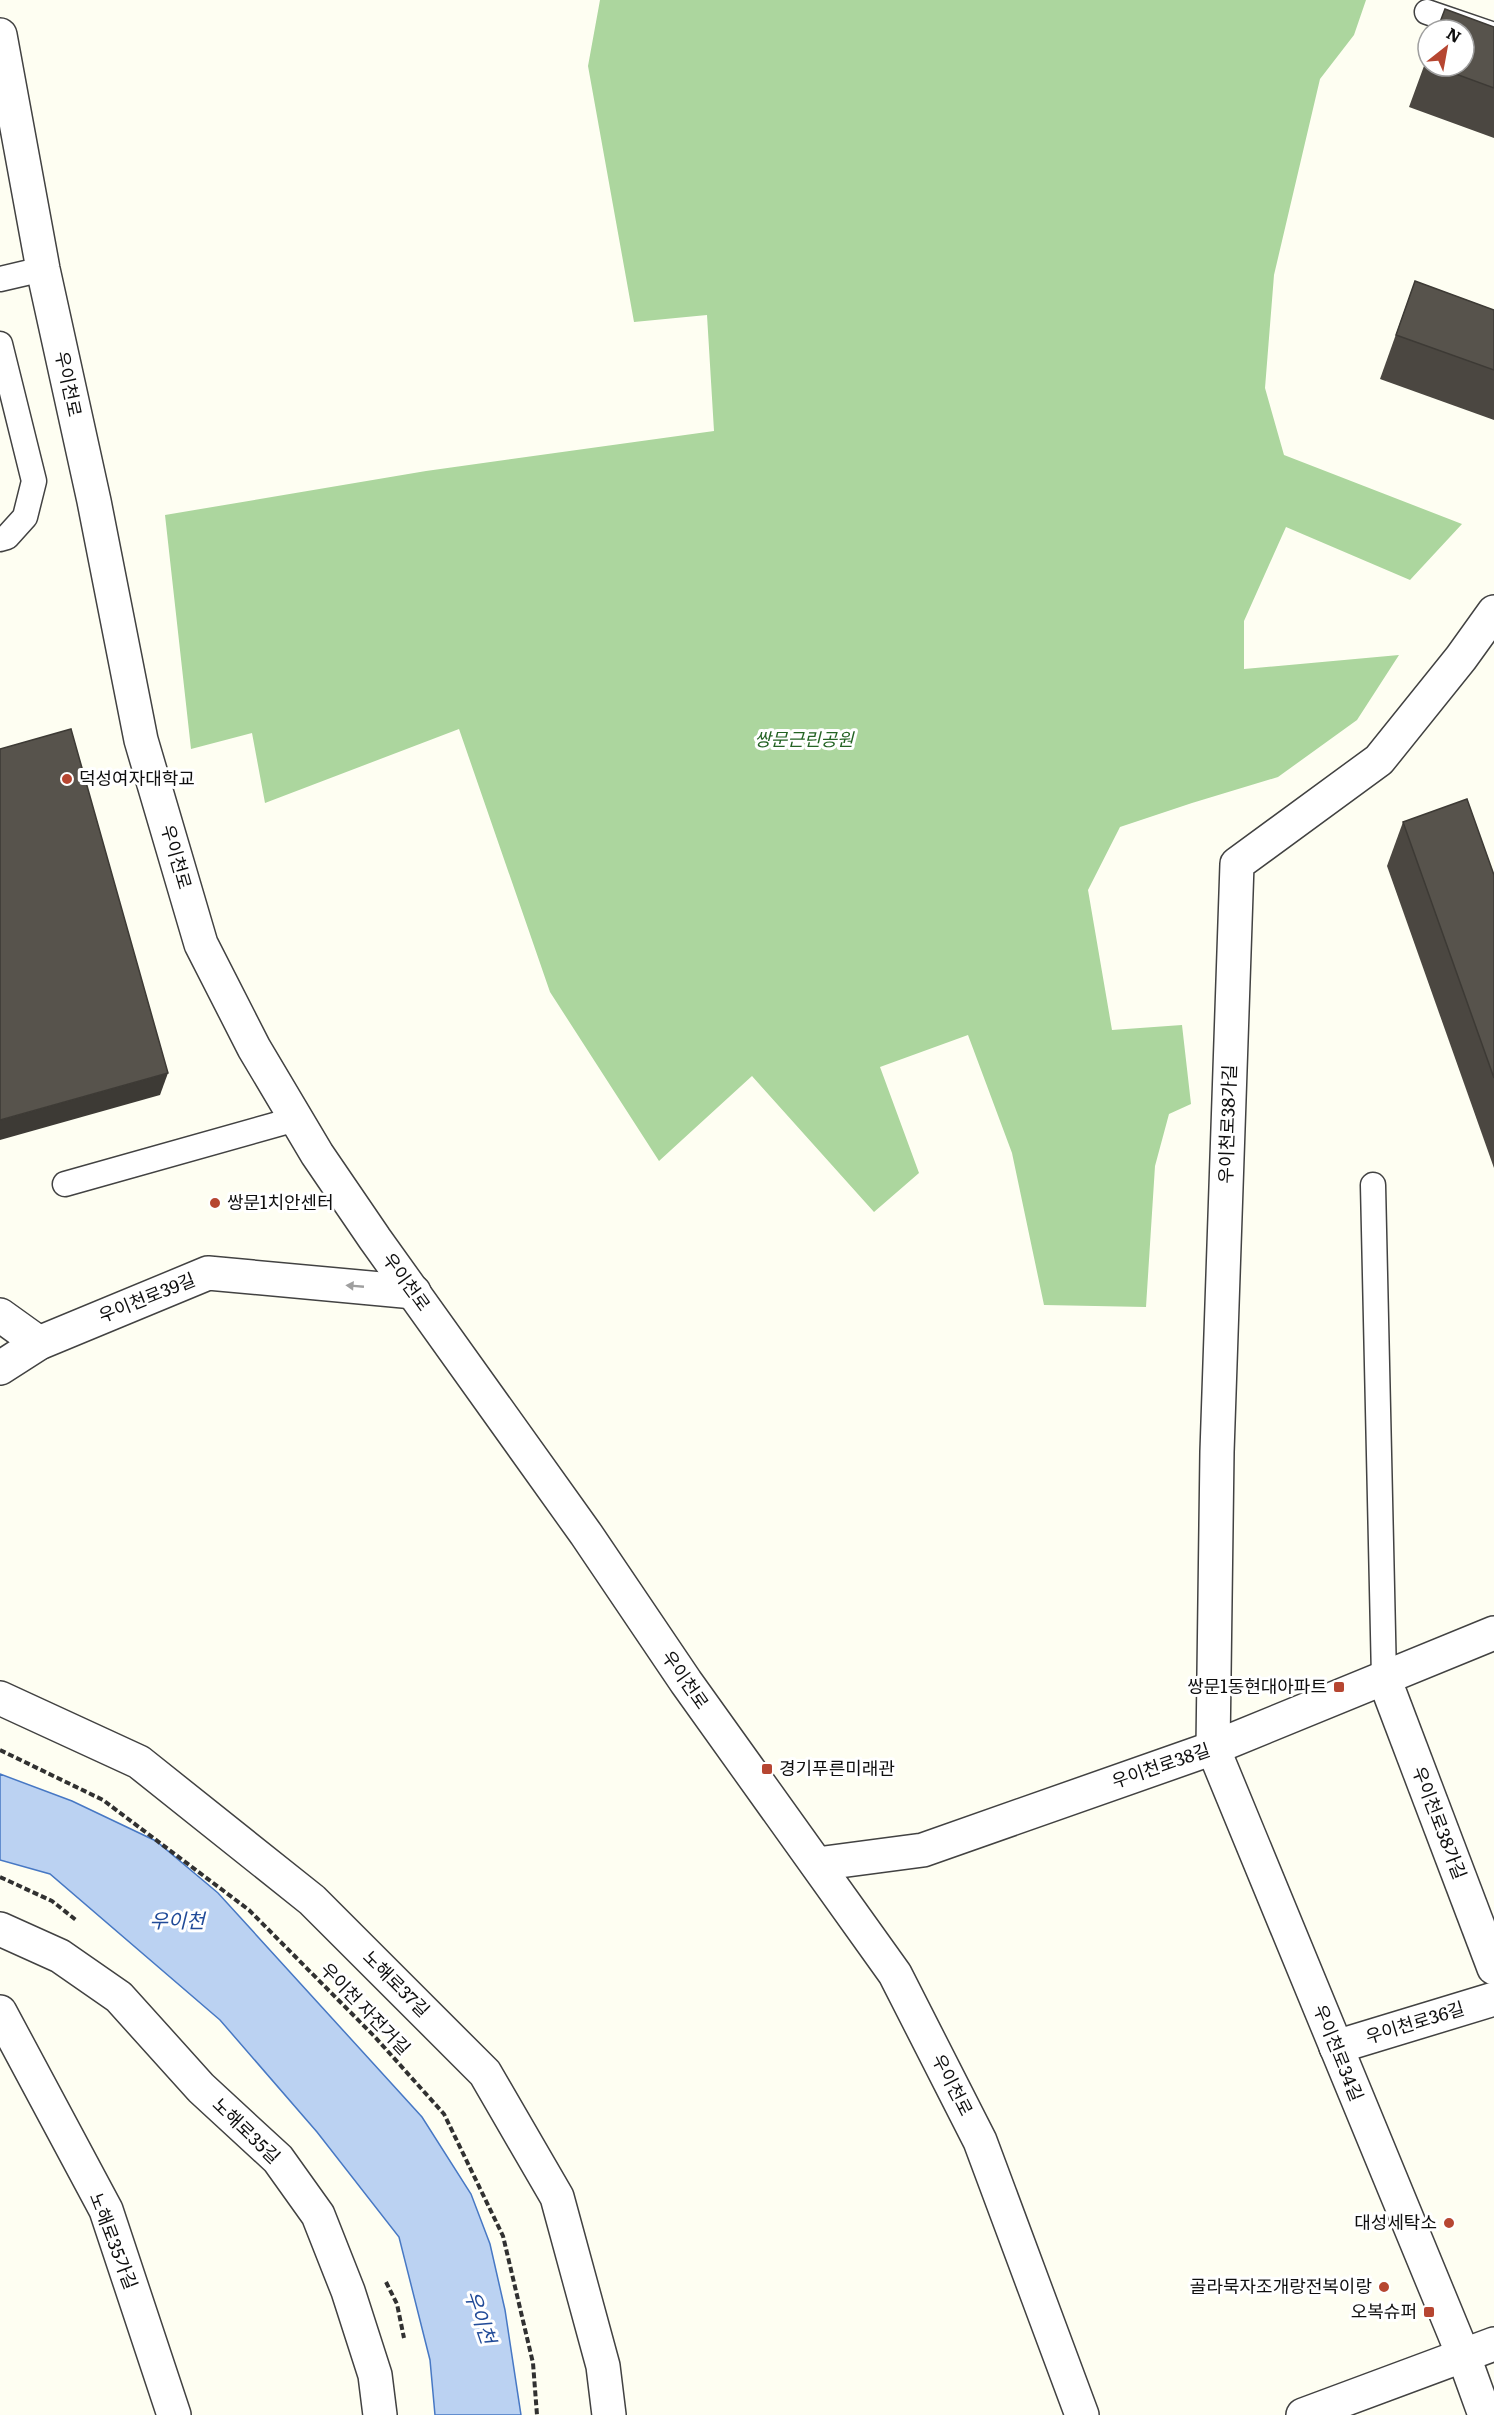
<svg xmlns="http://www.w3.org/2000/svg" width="1494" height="2415" font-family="Literata,'Noto Sans KR',serif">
<rect width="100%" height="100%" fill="#fefef2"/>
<path fill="#acd69e" d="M600,0H1366L1354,35L1320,79L1274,275L1265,388L1284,455L1462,524L1410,580L1286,527L1244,621V669L1399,655L1357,720L1278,777L1192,803L1120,827L1088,890L1112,1030L1182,1025L1191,1104L1169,1114L1155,1166L1146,1307L1044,1305L1012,1153L968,1035L880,1067L919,1173L874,1212L752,1076L659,1161L550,992L459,729L265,803L252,733L191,749L165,515L426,471L714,431L707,315L634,322L588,66Z"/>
<path fill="#bbd2f2" stroke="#4778c4" stroke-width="1.5" d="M0,1774L72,1801L156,1841L218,1893L422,2117L471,2194L490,2244L505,2310L521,2415H435L430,2360L399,2237L317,2132L220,2020L50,1874L0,1860Z"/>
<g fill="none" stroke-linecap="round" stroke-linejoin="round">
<defs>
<g id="service">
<path d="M1427,12L1494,35"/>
<path d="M0,279L43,269"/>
<path d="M0,344L34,481L25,517L7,537L0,539"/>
<path d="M65,1184L296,1119"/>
<path d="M1373,1185L1384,1678"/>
</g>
<g id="minor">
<path d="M0,1315L39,1343"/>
<path d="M0,1368L39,1343L208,1273L414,1292"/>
<path d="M1384,1678L1494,1968"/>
<path d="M0,1698L139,1762L312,1900L485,2073L557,2197L603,2366L609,2415"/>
<path d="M817,1864L923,1850L1213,1748L1494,1633"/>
<path d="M0,1929L60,1956L119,1997L201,2088L278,2159L318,2215L348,2291L375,2375L380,2415"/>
<path d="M0,2012L106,2210L174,2415"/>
<path d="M1336,2047L1494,1999"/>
<path d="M1303,2415L1494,2344"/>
<path d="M1485,2415L1464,2357L1213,1748L1217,1452L1237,864L1379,760L1461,658L1494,612"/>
</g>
<path id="tertiary" d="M0,35L43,269L94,501L141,740L201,944L254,1048L317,1154L375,1239L586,1534L686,1682L895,1974L980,2141L1082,2415"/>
</defs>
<use href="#service" stroke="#424242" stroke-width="27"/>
<use href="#minor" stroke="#424242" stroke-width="36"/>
<use href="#tertiary" stroke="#424242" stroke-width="36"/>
<g stroke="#313131" stroke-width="4" stroke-dasharray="6 3" stroke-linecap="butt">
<path d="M0,1750L103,1800L249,1910L375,2037L444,2114L503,2236L533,2363L537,2415"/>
<path d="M0,1877L52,1901L76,1920"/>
<path d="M386,2282L397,2304L404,2338"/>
</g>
<use href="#service" stroke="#fff" stroke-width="24"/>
<use href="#minor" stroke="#fff" stroke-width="33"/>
<use href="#tertiary" stroke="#fff" stroke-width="33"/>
</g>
<g fill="#4b4741">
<path d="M1494,27V138L1409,107L1428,55V66H1464Z"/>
<path d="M1415,281L1494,310V420L1380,379Z"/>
<path d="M1403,822L1494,875V1168L1387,866Z"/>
</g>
<path fill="#3d3a35" d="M168,1073L160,1095L0,1140V1120Z"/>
<g fill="#57534c" stroke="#3d3a35" stroke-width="1.5">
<path d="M1445,9L1494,27V88L1434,66H1464V30H1437Z"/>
<path d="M1415,281L1494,310V370L1396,335Z"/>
<path d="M71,729L168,1073L0,1120V749Z"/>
<path d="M1467,799L1494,875V1078L1403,822Z"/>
</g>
<defs><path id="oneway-solid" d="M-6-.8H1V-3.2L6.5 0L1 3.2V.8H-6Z" transform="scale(1.5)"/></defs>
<use fill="#9f9f9f" href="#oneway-solid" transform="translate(355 1286) rotate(-175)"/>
<g fill="#b64631" stroke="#fff" stroke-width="2">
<circle cx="67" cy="779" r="6"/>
<circle cx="215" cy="1203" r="6"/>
<rect x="1333" y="1681" width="12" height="12" rx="3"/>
<rect x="761" y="1763" width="12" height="12" rx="3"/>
<circle cx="1449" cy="2223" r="6"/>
<circle cx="1384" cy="2287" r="6"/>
<rect x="1423" y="2306" width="12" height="12" rx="3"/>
</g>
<g text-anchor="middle" stroke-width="6" stroke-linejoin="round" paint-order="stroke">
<g font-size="18" fill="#0f0f0f" stroke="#fff">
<text transform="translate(68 384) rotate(78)" y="6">우이천로</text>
<text transform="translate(176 857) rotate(74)" y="6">우이천로</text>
<text transform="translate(1228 1124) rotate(-88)" y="6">우이천로38가길</text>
<text transform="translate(406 1282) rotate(54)" y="6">우이천로</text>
<text transform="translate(147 1298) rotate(-22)" y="6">우이천로39길</text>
<text transform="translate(685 1680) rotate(55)" y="6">우이천로</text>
<text transform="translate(1161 1766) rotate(-19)" y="6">우이천로38길</text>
<text transform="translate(1439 1823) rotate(69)" y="6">우이천로38가길</text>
<text transform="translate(396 1984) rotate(45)" y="6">노해로37길</text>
<text transform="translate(365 2009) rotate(46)" y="6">우이천 자전거길</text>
<text transform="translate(1415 2023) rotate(-17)" y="6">우이천로36길</text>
<text transform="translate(1338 2053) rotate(68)" y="6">우이천로34길</text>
<text transform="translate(952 2085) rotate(63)" y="6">우이천로</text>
<text transform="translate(246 2131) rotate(44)" y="6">노해로35길</text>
<text transform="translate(113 2241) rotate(69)" y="6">노해로35가길</text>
</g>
<g font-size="18" font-style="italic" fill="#246324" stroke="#fff">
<text x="804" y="746">쌍문근린공원</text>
</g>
<g font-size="18" fill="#0f0f0f" stroke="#fff" text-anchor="end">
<text x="79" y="785" text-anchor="start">덕성여자대학교</text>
<text x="227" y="1209" text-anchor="start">쌍문1치안센터</text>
<text x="1327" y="1693">쌍문1동현대아파트</text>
<text x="779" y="1775" text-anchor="start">경기푸른미래관</text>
<text x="1437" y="2229">대성세탁소</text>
<text x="1372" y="2293">골라묵자조개랑전복이랑</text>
<text x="1417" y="2318">오복슈퍼</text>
</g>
<g font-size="20" font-style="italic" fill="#214b98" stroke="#fff">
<text x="177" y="1928">우이천</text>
<text transform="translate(480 2317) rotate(71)" y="7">우이천</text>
</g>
</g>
<g transform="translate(1446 48) rotate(31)"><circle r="28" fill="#ffffff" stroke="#9f9f9f" stroke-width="1.5"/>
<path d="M0-4.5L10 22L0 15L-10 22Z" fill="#b64631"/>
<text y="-9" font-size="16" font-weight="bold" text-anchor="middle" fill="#0f0f0f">N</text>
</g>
</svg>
